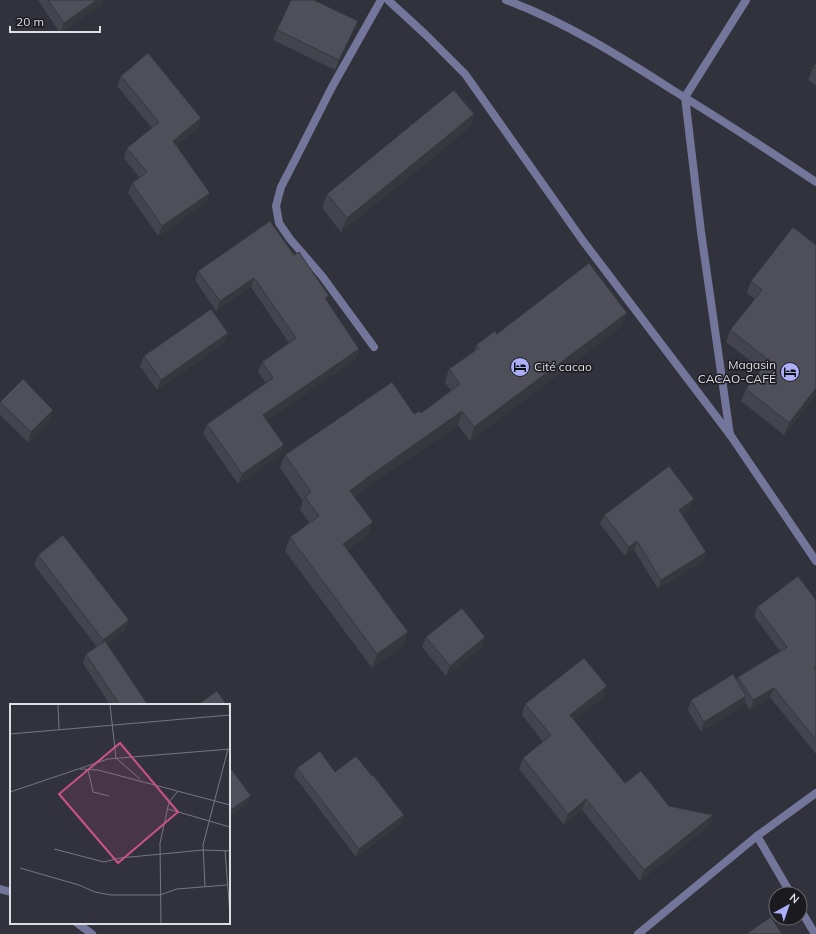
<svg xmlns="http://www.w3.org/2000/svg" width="816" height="934" font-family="Mulish,sans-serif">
<rect width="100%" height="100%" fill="#31323c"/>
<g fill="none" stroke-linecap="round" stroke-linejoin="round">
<g stroke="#73769a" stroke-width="8">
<path d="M388,0L426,35L465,74L583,241L731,436L816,561"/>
<path d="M506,0C565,22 618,55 671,89C720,119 768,150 816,182"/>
<path d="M374,347L322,276L290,239L279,223L276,206L281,187L296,158L332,87L381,0"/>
<path d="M730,435L701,232L685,97L746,0"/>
<path d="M757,836L791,894"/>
<path d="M0,889L11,892"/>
<path d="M800,909L815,934"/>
<path d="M77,923L92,934"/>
<path d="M638,934L757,836L816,793"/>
</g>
</g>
<g fill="#43444d">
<path d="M38,0H102L101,5L60,33Z"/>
<path d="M277,30H354L335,70L273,40Z"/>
<path d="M816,63V86L808,80L813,67Z"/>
<path d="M121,76L201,118L198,128L177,145L206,203L158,236L128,193L132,183L139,177L124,158L127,148L152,128L117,86Z"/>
<path d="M474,114L469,128L341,232L322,208L327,194Z"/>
<path d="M270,221L359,349L356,359L267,420L280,455L238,484L203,434L207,424L266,383L258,372L262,362L289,343L251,287L216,311L195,280L198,271Z"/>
<path d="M816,245V394L784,435L741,401L746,389L761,369L726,342L730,330L755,299L747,293L751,281Z"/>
<path d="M622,326L470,441L458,425L363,490L354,497L368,535L347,550L408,632L403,646L372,668L285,551L290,537L310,523L300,510L303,501L280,468L285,455L414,414L421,413L451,391L445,382L449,369L474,351L476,345L497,334Z"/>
<path d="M228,333L224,343L157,390L140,366L144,356Z"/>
<path d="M0,401L50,420L28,442L0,415Z"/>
<path d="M690,508L682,514L706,552L703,561L658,589L634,550L625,556L600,524L604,515Z"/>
<path d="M38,555L129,620L125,630L107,644L148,705H110L83,663L86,654L97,647L34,565Z"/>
<path d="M816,600V754L770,697L750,710L744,701L743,706L701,732L688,710L691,700L737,680L738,677L780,651L754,616L757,607Z"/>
<path d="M426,637L482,647L446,676L422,647Z"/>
<path d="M607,686L603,697L574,720L625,783L669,806L713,815L709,826L640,881L582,810L564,825L519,769L523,758L543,742L522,715L525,704Z"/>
<path d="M297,768L335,772L401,823L356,857L294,776Z"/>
</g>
<g fill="#37373e">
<path d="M97,0H102L101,5L60,33L64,23Z"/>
<path d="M358,21L354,30L335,70L339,60Z"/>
<path d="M474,114L469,128L341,232L347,218Z"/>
<path d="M201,118L198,128L170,151L173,141Z"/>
<path d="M210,193L206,203L158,236L162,226Z"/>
<path d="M254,278L251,287L216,311L220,301Z"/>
<path d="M329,296L325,306V298Z"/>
<path d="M627,313L622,326L470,441L474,427Z"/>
<path d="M228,333L224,343L157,390L161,380Z"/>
<path d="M359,349L356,359L260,425L263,415Z"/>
<path d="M816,388V394L784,435L789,423Z"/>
<path d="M53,410L50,420L28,442L31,432Z"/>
<path d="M462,411L458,425L363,490L345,505L350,491L368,477Z"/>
<path d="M284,445L280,455L238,484L242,474Z"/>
<path d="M694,499L690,508L675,519L679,510Z"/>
<path d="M373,522L368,535L338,557L343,544Z"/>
<path d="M637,541L634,550L625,556L629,547Z"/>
<path d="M706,552L703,561L658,589L661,580Z"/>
<path d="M129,620L125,630L100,650L103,640Z"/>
<path d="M408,632L403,646L372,668L377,654Z"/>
<path d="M485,637L482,647L446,676L450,666Z"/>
<path d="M607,686L603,697L567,726L570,715Z"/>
<path d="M774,688L770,697L750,710L753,700Z"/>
<path d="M746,696L743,706L701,732L704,722Z"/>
<path d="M251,796L247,805L229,818V811Z"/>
<path d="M586,799L582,810L564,825L568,814Z"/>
<path d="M404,815L401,823L356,857L359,849Z"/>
<path d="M713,815L709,826L640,881L644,870Z"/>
</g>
<g fill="#4e4f59" stroke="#37373e">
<path d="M48,0H97L64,23Z"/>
<path d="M291,0H314L358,21L339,60L277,30Z"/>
<path d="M148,53L201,118L173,141L210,193L162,226L132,183L147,172L127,148L159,122L121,76Z"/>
<path d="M816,63V69L813,67Z"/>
<path d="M454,90L474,114L347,218L327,194Z"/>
<path d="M270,221L294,255L299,252L329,296L325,298L359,349L263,415L284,445L242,474L207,424L273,378L262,362L296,338L254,278L220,301L198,271Z"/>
<path d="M793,227L816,245V388L789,423L746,389L769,360L730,330L762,290L751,281Z"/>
<path d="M589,263L627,313L474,427L462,411L368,477L350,491L373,522L343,544L408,632L377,654L290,537L319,516L305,497L311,492L285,455L392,382L414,414L420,411L421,413L460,384L449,369L479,348L476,345L495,331L497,334Z"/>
<path d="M211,309L228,333L161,380L144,356Z"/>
<path d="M23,379L53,410L31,432L0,402Z"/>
<path d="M669,466L694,499L679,510L706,552L661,580L637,541L629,547L604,515Z"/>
<path d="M63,535L129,620L103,640L38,555Z"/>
<path d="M798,576L816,600V665L814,667L816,670V740L774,688L753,700L738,677L787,647L757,607Z"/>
<path d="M462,608L485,637L450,666L426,637Z"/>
<path d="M105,641L148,705H115L118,702L86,654Z"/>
<path d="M584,658L607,686L570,715L625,783L641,771L669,806L713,815L644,870L586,799L568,814L523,758L551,735L525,704Z"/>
<path d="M733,674L746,696L704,722L691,700Z"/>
<path d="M217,691L227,705H197Z"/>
<path d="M229,708L231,711L229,712Z"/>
<path d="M320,751L335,772L356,756L372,776L373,775L404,815L359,849L297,768Z"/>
<path d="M229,766L251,796L229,811Z"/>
<path d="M771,917L782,934H746Z"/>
</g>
<defs>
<symbol id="hotel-disc" viewBox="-11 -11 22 22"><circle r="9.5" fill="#abaffb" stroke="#1a1a1f"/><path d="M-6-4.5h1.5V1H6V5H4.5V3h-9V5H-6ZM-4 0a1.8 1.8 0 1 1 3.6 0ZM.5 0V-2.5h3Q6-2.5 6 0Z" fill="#111"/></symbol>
</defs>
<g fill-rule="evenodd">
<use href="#hotel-disc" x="509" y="356" width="22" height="22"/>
<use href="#hotel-disc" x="779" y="361" width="22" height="22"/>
</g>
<g text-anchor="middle" stroke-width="3" stroke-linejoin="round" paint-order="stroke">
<g font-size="12" fill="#dddee4" stroke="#1a1a1f" text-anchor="end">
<text x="776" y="369">Magasin<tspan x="776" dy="14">CACAO-CAFÉ</tspan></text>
<text x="534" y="371" text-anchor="start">Cité cacao</text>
</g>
</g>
<g transform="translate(10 704)">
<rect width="220" height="220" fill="#31323c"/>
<path fill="none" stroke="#76777f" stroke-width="1" d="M48,1L49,25M100,1L106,54L130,75M219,1L220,17M0,30L220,11M70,65L88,66L220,101M78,65L83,88L99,92M0,88L98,55L220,45M158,105L220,123M44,145L94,158L110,154L193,146L220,147M215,146L220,211M10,164L69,181L85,188L101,191H150L167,185L217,181M195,183L193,141L218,45M151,219L150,139L159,98L168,87"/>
<path fill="#ca5384" fill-opacity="0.15" stroke="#ca5384" stroke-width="2" d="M110,39L168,108L108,159L49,90Z"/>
<rect width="220" height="220" fill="none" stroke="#dddee4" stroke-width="2"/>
</g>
<g transform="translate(788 906) rotate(40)"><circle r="19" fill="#1a1a1f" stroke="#68686e"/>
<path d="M0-3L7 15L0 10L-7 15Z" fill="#abaffb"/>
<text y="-6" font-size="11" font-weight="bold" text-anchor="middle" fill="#dddee4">N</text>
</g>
<path d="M10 26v6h90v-6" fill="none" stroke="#dddee4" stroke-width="2"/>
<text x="16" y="26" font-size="12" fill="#dddee4" stroke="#1a1a1f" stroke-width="3" paint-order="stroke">20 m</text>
</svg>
